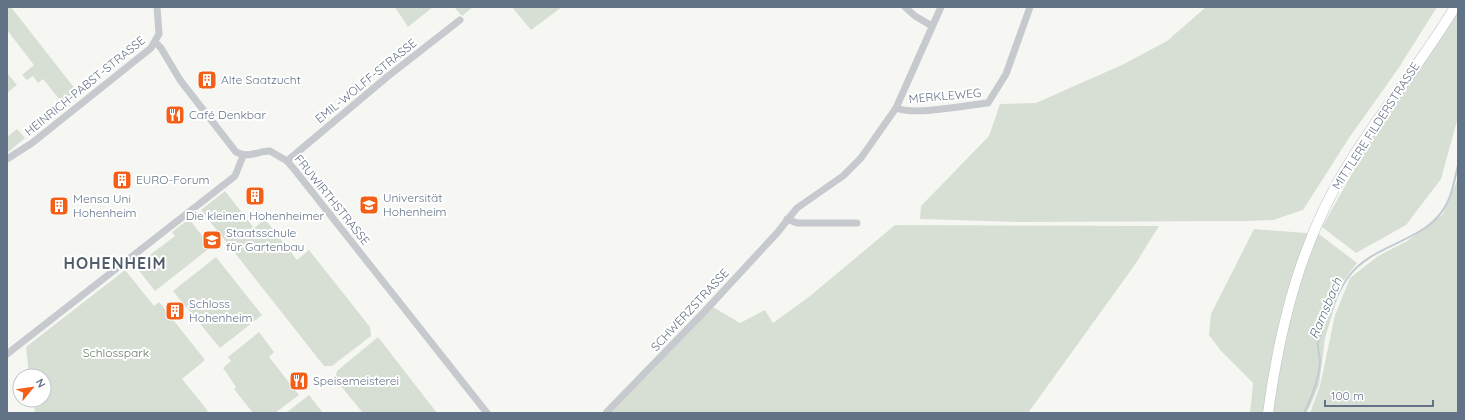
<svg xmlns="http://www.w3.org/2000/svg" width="1465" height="420" font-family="Quicksand,sans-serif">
<rect width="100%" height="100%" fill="#f6f7f3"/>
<g fill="#d7dfd4">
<path d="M7,7H11L79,94L64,105L43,79L38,83L33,76L27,80L22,75L34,65L7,30Z"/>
<path d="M395,7H433L408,27Z"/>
<path d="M454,7H473L462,16Z"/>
<path d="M512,7H562L531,30Z"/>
<path d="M1206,7H1437L1398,69L1349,138L1303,210L1273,220L1246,221L1020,222L920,219L921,206L989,136L1000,104L1036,103L1124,64L1167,41Z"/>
<path d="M1458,9V117L1441,179L1406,225L1356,253L1322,227L1372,138Z"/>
<path d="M7,73L17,85L7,93Z"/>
<path d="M17,129L25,138L7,153V137Z"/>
<path d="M1458,178V413H1310L1320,386L1335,315L1350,278L1378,256L1407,241L1443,214Z"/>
<path d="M225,191L254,228L265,219L297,260L309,250L370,327L371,336L332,366H324L201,210Z"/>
<path d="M189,219L211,247L155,291L133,263L139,258L142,261L175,236L172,232Z"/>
<path d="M895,225L1159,226L1134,266L1028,413H611L713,307L740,323L765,310L773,323L810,296Z"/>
<path d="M1254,229L1319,234L1357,263L1342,283L1325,338L1319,385L1307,413H1250L1253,383L1221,351L1209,335L1211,314Z"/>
<path d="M216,257L262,315L220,348L173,291Z"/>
<path d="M125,270L154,306L159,302L205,360L182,379L208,411L205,413H35L33,400H44V376H29L26,347Z"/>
<path d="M259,332L274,352L269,357L299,395L275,413H253L234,389L236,387L223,368L231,361L228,357Z"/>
<path d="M378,337L437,413H363L335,379L337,371Z"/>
<path d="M309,395L323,413H286Z"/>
</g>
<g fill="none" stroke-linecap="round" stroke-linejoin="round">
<path stroke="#c2cbd2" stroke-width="2" d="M1304,413C1312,397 1319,379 1320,361C1320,355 1317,349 1318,343C1320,331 1341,286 1349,276C1374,242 1429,242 1447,203C1453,192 1455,177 1458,165"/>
<defs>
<path id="secondary" d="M1268,413C1280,325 1301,241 1348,165C1381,111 1422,62 1455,7"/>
</defs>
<use href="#secondary" stroke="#babec4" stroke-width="11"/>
<g stroke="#c6c9cd" stroke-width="7">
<path d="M905,7L915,16L932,26"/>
<path d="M156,43L161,48L180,80L236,152C250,159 257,151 270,151L287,161L294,169L487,413"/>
<path d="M896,108C915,116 966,105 988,103L1006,74L1030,7"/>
<path d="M7,159L32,143L151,48L159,34L157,7"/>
<path d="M287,161L387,77L460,20"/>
<path d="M787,219L797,223H857"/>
<path d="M7,354L235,176L243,156"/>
<path d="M606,413L703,313L777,233L797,208L843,176L861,158L896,108L941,7"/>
</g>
<use href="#secondary" stroke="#fff" stroke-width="10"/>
</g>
<defs>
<symbol id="building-square" viewBox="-11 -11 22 22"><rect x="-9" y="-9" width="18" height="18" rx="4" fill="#f35f17" stroke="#fff"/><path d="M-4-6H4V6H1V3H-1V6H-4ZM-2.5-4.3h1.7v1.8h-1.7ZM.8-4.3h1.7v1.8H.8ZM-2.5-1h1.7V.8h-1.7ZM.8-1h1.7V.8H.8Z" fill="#fff"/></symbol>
<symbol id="restaurant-square" viewBox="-11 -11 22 22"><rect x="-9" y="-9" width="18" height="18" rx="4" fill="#f35f17" stroke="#fff"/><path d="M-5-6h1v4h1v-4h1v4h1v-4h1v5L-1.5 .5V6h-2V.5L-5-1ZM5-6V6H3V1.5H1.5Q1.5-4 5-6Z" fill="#fff"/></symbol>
<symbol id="university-square" viewBox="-11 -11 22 22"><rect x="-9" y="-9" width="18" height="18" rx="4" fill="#f35f17" stroke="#fff"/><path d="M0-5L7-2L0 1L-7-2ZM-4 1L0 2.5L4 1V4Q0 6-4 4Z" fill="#fff"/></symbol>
</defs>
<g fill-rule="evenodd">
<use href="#building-square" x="196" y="69" width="22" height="22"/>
<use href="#restaurant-square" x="164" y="104" width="22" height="22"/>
<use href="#building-square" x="111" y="169" width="22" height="22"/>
<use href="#building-square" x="244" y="185" width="22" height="22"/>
<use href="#university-square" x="358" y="194" width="22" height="22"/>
<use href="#building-square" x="48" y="195" width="22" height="22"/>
<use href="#university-square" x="201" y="229" width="22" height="22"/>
<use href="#building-square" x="164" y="300" width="22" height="22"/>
<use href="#restaurant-square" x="288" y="370" width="22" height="22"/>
</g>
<g text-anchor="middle" stroke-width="4" stroke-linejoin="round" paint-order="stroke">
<g font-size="12" fill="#637387" stroke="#fff" text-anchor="start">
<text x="221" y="84">Alte Saatzucht</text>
<text x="189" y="119">Café Denkbar</text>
<text x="136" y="184">EURO-Forum</text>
<text x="383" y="202">Universität<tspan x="383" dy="14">Hohenheim</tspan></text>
<text x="73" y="203">Mensa Uni<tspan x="73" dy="14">Hohenheim</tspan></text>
<text x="255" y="220" text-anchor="middle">Die kleinen Hohenheimer</text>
<text x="226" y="237">Staatsschule<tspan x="226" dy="14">für Gartenbau</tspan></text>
<text x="189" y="308">Schloss<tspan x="189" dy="14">Hohenheim</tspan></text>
<text x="313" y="385">Speisemeisterei</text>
</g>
<g font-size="12" fill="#637387" stroke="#fff">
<text transform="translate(366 81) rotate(-39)" y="4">EMIL-WOLFF-STRASSE</text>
<text transform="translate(85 86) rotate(-39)" y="4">HEINRICH-PABST-STRASSE</text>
<text transform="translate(945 96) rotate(-5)" y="4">MERKLEWEG</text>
<text transform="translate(1376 126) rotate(-57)" y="4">MITTLERE FILDERSTRASSE</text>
<text transform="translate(332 200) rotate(51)" y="4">FRUWIRTHSTRASSE</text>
<text transform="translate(690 310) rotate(-47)" y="4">SCHWERZSTRASSE</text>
</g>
<g font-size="12" fill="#657d62" stroke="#fff">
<text x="116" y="357">Schlosspark</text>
</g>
<g font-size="13" font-style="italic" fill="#5f7683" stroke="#fff">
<text transform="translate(1325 308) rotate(-67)" y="5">Ramsbach</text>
</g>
<g font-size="16" font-weight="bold" letter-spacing="1" fill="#525d6b" stroke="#fff">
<text x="115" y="269">HOHENHEIM</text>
</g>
</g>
<rect width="1465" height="420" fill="none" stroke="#637387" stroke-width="16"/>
<g transform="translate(32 388) rotate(61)"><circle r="19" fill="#ffffff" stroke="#c1c7cf"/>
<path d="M0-3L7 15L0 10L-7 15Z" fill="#f35f17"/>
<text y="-6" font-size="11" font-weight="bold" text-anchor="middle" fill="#637387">N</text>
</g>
<path d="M1325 400v6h108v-6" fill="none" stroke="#637387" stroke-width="2"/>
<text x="1331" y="400" font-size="12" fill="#637387" stroke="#ffffff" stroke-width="3" paint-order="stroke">100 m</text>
</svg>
